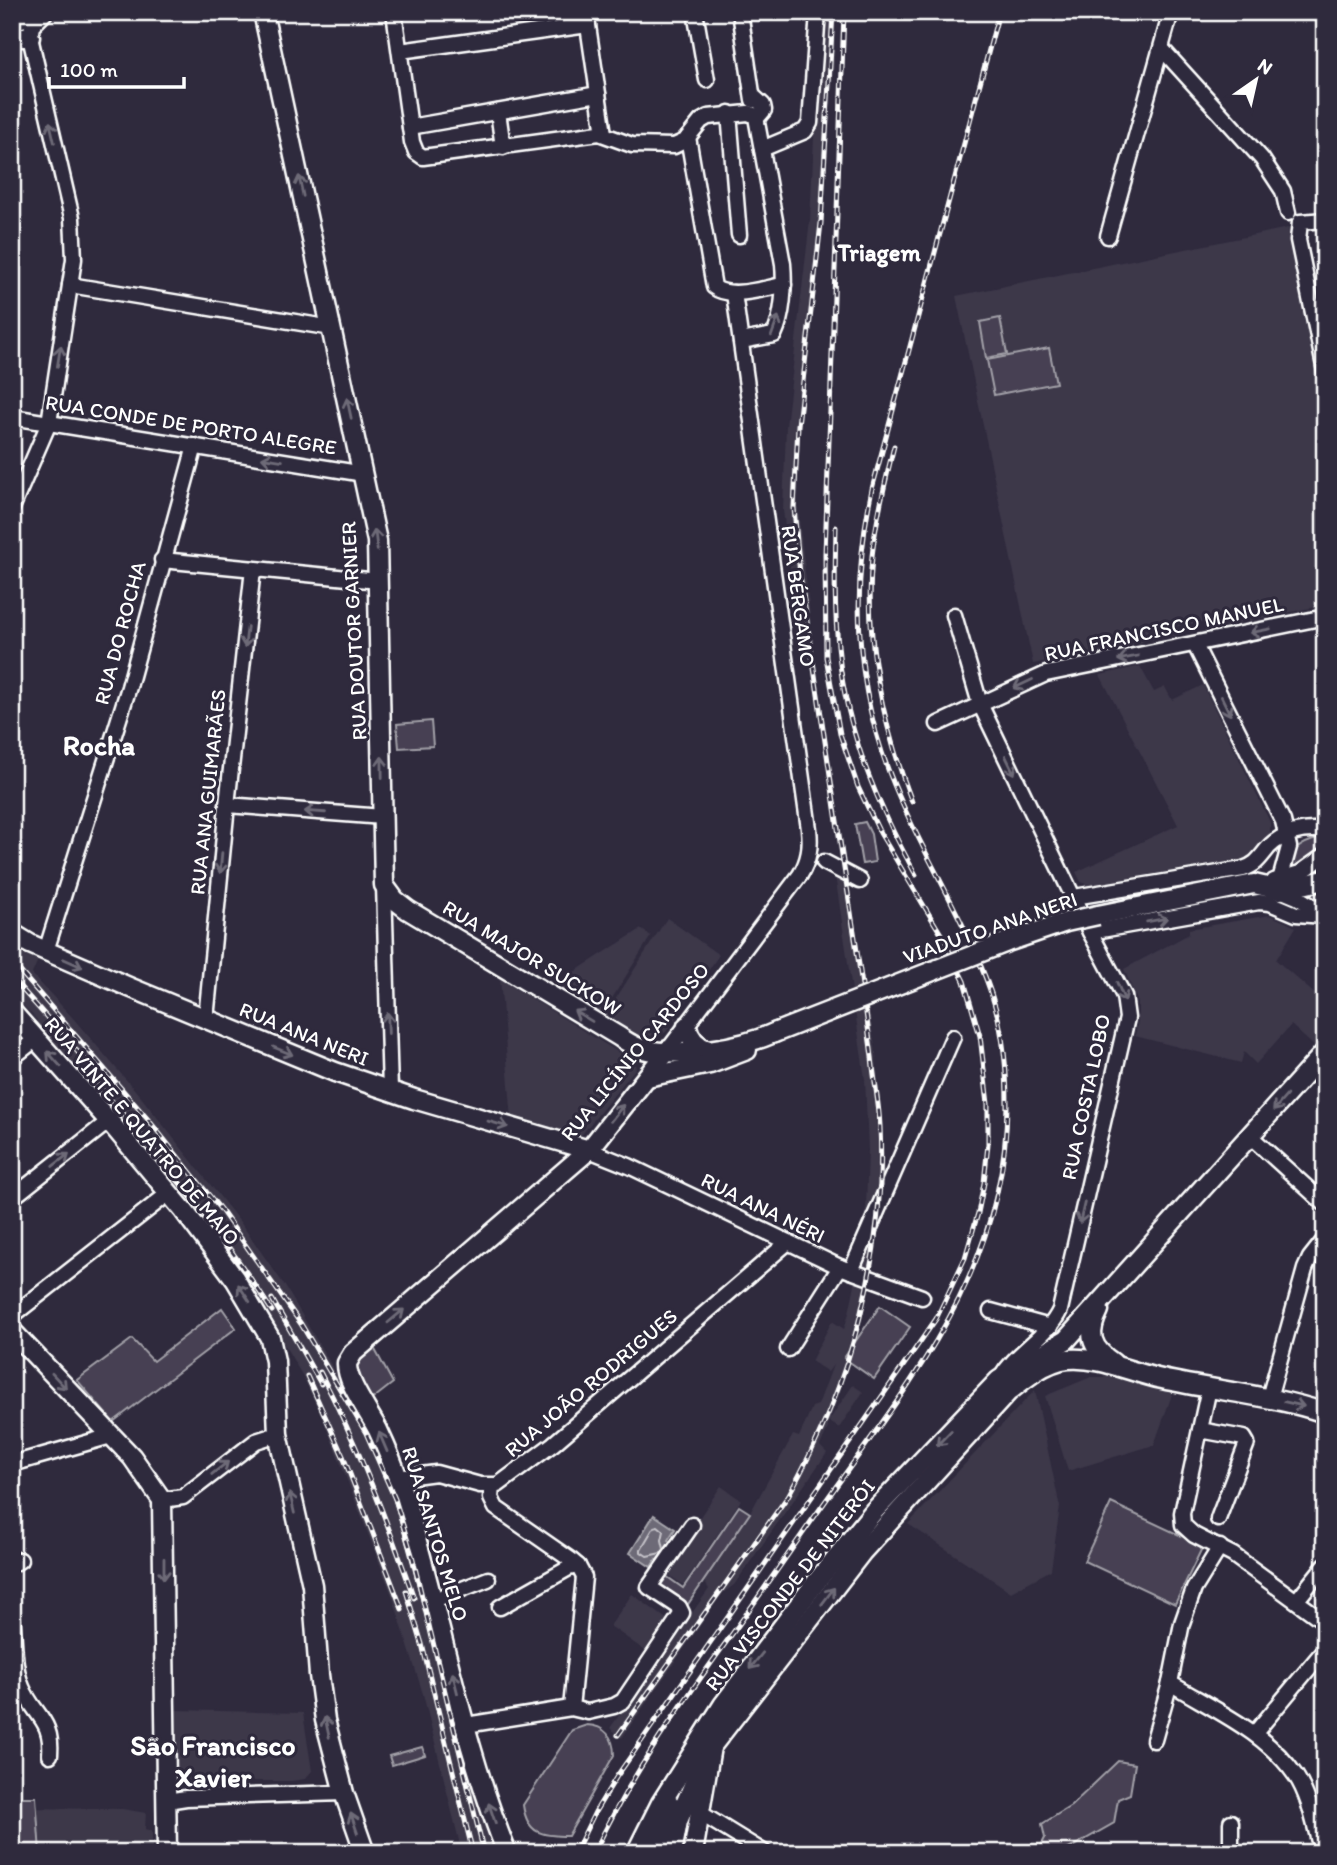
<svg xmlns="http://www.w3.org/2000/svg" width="1337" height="1865" font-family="Itim,sans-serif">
<rect width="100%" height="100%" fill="#2f2a3d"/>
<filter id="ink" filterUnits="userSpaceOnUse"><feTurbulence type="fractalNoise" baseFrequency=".0143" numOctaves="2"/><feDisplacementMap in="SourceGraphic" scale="14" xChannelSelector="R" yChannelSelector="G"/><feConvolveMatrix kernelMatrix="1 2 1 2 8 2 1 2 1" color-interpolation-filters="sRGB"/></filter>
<g filter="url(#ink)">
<g fill="#3c3749">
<path d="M820,12H836L834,68L823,224L800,431L798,509L811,624L797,627L783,510L786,426L810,220Z"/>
<path d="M1288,228L1325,406V605L1218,627L1209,621L1178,626V635L1033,664L956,296Z"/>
<path d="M1140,666L1154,692L1165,687L1172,700L1203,685L1270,822V833L1257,854L1247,860L1088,885L1081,882L1076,872L1178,825L1100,675Z"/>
<path d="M846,867L876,1052L885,1179L869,1291L853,1353L829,1420L853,1385L863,1392L839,1428L828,1421V1428L820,1446L827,1453L734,1585L722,1594L622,1738L610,1728L709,1589L703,1580L750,1513L793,1435L799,1437L812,1407L818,1405L833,1365L828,1372L811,1361L832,1321L844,1329L849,1313L859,1265L866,1206L868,1151L865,1079L834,868Z"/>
<path d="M1270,915L1296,927L1276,960L1325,1003V1040L1316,1048L1291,1025L1256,1064L1244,1052L1241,1063L1135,1036L1138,1021V1003L1124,969L1189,934V929Z"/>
<path d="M667,918L719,955L666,1032L644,1046L601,1022Z"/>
<path d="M641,929L651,936L598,1021L549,988Z"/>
<path d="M12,947L18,952L38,960L32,974L72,1017L141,1097L240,1222L285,1286L371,1433L392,1479L492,1853H462L423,1694L393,1598L324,1421L302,1375L257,1298L227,1254L162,1169L36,1025L37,1020L12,994Z"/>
<path d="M500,979L634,1062L636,1068L575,1143L512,1120Z"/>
<path d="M1091,1377H1117L1173,1392L1154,1445L1068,1471L1045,1396Z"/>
<path d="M1035,1390L1060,1507L1051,1570L1011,1592L908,1524Z"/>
<path d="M721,1486L741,1500L683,1585L663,1571Z"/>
<path d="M632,1594L675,1625L651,1655L610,1626Z"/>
<path d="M176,1710L303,1713L312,1771L305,1779L292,1781H176Z"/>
<path d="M17,1808L123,1809L146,1813L145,1829L152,1831V1853H12V1834Z"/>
</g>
<g fill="#464152" stroke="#a2a0a8" stroke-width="2">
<path d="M1000,318L1007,354L986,358L980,322Z"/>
<path d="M1049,348L1056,383L994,395L987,360Z"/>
<path d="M431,721L433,746L399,748L397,724Z"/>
<path d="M865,822L871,834L875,862L862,864L855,824Z"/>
<path d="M1318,839L1325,840V907L1306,905L1285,866C1293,850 1300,843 1318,839Z"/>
<path d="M880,1306L910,1327L874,1379L844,1358Z"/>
<path d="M222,1308L236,1328L113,1422L77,1380L132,1339L153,1361Z"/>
<path d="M373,1346L393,1383L370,1401L352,1366Z"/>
<path d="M1111,1503L1203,1546L1175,1604L1084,1561Z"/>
<path d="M739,1506L750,1513L684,1610L653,1589L663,1574L683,1588Z"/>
<path d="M587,1725C605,1726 614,1737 614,1755L568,1836C542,1836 527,1834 523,1805L572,1730Z"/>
<path d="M422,1747L425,1755L392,1765L389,1756Z"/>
<path d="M1118,1761L1135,1764L1130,1794L1118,1799L1114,1823L1063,1852H1038L1045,1838L1042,1824L1071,1806Z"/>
<path d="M12,1797H36L40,1853H12Z"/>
</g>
<path fill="#6d6a77" stroke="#a7a6ad" stroke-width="2" d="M654,1515L675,1529L668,1540L675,1545L663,1564L656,1559L651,1567L630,1553Z"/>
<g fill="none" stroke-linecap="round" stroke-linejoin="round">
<path stroke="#c5c3c9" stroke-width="2" d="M658,1526L664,1531L662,1540L664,1549L661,1553L647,1556L641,1552V1549L654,1527Z"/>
<defs>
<g id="minor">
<path d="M394,12L412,142L416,152L423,157L599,133L632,145L674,146L685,141L701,121L708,117L748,113"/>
<path d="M586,12L604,134"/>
<path d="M695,12L707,80"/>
<path d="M740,12L753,100"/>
<path d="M1162,49L1262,159L1283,191L1288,213"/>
<path d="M400,51L588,25"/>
<path d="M498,112L503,147"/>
<path d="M729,113L739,235"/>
<path d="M749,113L758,117L764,110L763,105L753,96"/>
<path d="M410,127L598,94"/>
<path d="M688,137L714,287C730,300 764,288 784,285"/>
<path d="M762,149L805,131L810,123L818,12"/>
<path d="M1325,220L1300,222L1298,240L1325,371"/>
<path d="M1108,236L1171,12"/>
<path d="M70,285L332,328"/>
<path d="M741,341L774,335C783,316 785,286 783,264L756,117"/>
<path d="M12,417L364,474"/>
<path d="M12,508L49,423L74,259L72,218L30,37L32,26L45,13"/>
<path d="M162,560L379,581"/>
<path d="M954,615L980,704L1090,932L1124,996L1127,1018L1060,1310C1047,1338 1016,1351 1000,1379"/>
<path d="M1195,645L1283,821L1289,847L1280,880"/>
<path d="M938,724L1046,674L1325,617"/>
<path d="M227,805L383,817"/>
<path d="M824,862L860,881"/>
<path d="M1274,881L1300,873L1325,855"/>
<path d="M384,885L390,1091"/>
<path d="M1280,890L1297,897L1325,914"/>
<path d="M1074,897L1243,869C1256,865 1259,859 1268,848C1282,832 1305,828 1325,831"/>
<path d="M1090,932L1259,902L1270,903L1296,914L1325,916"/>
<path d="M46,951L129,687L195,446"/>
<path d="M206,1019L227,805L253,569"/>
<path d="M668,1050L800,875C809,860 811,847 809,829L734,293"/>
<path d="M12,1058L36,1039"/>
<path d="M1250,1136L1325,1204"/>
<path d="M589,1150L629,1166L840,1267L922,1297"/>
<path d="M12,1198L109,1121"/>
<path d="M851,1271L953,1037"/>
<path d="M991,1311L1050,1327"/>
<path d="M12,1316L169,1193"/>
<path d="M788,1349L840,1267"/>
<path d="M1209,1388L1182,1513L1183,1525L1194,1535L1233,1555L1325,1622"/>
<path d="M1269,1398L1305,1269L1310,1258L1325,1239"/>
<path d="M1200,1430L1244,1438L1247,1443L1218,1519"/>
<path d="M12,1464L111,1436"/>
<path d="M398,1478L436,1473L480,1485H498L553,1444L787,1243"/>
<path d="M492,1486L491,1498L496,1508L571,1560L578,1566L584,1577L571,1708"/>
<path d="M162,1500L183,1497L256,1441L278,1434"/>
<path d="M12,1565L20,1560"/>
<path d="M434,1600L488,1579"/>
<path d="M1297,1600L1325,1565"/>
<path d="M500,1607L569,1568L578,1566"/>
<path d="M12,1617C15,1640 13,1665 22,1687C34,1716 53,1719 50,1755"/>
<path d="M1170,1683C1214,1710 1266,1732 1296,1776C1310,1797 1315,1828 1322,1853"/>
<path d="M466,1725L571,1708L588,1712L614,1706L623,1701L682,1613L679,1607L649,1587L692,1525"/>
<path d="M1255,1733L1325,1649"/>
<path d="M1154,1740L1170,1683L1182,1623L1194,1589L1220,1547"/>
<path d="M167,1801L186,1798L344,1793"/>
<path d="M700,1813L765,1853"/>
<path d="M1231,1853V1822"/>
</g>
<g id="major">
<path d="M263,12L377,541L384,885L395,900L408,910L618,1036C626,1041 634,1047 643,1049C679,1058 740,1048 774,1033"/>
<path d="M12,19H18L41,12"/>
<path d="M12,37H30"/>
<path d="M1098,915L1254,884L1280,890L1325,880"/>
<path d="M12,933L30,944L129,987L335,1072L414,1099L589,1150"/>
<path d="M12,1012L109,1121L184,1211L235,1279L270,1338L275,1361L278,1434L312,1585L319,1675L325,1720L344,1793L365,1853"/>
<path d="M687,1026C689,1038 697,1046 708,1050"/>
<path d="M647,1077L710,1064L747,1050"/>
<path d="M1099,1310C1087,1334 1090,1347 1113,1363"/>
<path d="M12,1331L132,1457L162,1500L167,1853"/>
<path d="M507,1853C459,1734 439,1606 400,1484C394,1466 386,1447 378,1430C369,1412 346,1382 347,1363L353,1353L589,1150L668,1050"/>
<path d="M636,1853L661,1803L723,1705L817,1581L874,1511L999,1380L1066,1340L1325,1052"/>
<path d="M657,1853L670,1804"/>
<path d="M672,1853L678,1821L703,1762"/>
<path d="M693,1853L711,1747L862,1552L1008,1392C1024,1379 1046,1361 1068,1359C1099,1356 1132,1373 1162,1379C1216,1391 1272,1395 1325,1413"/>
</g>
</defs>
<use href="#minor" stroke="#fff" stroke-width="19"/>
<use href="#major" stroke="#fff" stroke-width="23"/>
<use href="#minor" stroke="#2f2a3d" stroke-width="14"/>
<use href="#major" stroke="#2f2a3d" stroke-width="18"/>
<defs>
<g id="rail">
<path d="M894,446C885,482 876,519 872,556C864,641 882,723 912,802"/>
<path d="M836,527C835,569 834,612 839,655C847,734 878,806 916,875"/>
<path d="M12,962L151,1123L221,1210L301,1324L366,1433L395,1499L412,1555L484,1853"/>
<path d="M12,978L91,1067"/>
<path d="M79,1063C148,1142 216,1223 272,1311"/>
<path d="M272,1299L321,1384"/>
<path d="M320,1372C358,1445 387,1521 414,1598"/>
<path d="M307,1376L343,1456L402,1609"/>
<path d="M406,1591L422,1644L473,1853"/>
<path d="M618,1735L788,1496C851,1385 886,1254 880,1126C879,1103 874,1080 872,1057C864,994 854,931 844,868C829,771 815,673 800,575L794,508L798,425L821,223L833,12"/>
<path d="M575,1853L595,1812L617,1776L936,1319L965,1258L978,1213L984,1183L988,1144V1104L980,1036L964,981L941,934L880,833L858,787L840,734L826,657L825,554L844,12"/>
<path d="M594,1853C630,1776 678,1709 727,1641C763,1591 797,1541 832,1492C920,1370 1006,1263 1007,1105C1007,1068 1003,1028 991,993C965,916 918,848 889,772C854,681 852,584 872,489L999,12"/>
</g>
</defs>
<use href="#rail" stroke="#fff" stroke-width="5"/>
<use href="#rail" stroke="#2f2a3d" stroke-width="2.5" stroke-dasharray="8" stroke-linecap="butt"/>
<defs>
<path id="major-bridge" d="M774,1033L1007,942L1066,922L1098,915"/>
</defs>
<use href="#major-bridge" stroke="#fff" stroke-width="23" stroke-linecap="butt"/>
<use href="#major-bridge" stroke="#2f2a3d" stroke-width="18"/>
</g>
<defs><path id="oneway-shaft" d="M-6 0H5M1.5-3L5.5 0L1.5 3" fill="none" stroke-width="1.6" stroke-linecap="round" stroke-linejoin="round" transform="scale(1.75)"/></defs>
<g stroke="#6d6a77">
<use href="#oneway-shaft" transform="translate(52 132) rotate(-103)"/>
<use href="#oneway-shaft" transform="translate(301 186) rotate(-102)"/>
<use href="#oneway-shaft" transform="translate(775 326) rotate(-70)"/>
<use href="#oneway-shaft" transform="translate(59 356) rotate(-81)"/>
<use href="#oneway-shaft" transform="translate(349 408) rotate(-102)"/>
<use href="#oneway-shaft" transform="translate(272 459) rotate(-171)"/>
<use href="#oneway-shaft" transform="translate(376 540) rotate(-97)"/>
<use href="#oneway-shaft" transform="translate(1260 631) rotate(169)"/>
<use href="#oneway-shaft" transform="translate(246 637) rotate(97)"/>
<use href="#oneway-shaft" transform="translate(1128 658) rotate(169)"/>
<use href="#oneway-shaft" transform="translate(1023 684) rotate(155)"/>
<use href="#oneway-shaft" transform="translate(1226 706) rotate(64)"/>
<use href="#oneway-shaft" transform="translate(1010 765) rotate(64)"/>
<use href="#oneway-shaft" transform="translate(382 767) rotate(-91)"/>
<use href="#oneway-shaft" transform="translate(315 812) rotate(-176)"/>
<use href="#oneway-shaft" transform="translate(221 863) rotate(95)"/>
<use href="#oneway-shaft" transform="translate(1157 920) rotate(-10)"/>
<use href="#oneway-shaft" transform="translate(73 963) rotate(24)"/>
<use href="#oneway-shaft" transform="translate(1121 992) rotate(67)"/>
<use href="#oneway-shaft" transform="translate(583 1016) rotate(-149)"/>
<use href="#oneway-shaft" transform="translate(388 1023) rotate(-92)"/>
<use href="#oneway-shaft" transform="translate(283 1051) rotate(22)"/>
<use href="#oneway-shaft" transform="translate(54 1059) rotate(-132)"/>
<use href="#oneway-shaft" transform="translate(1280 1103) rotate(131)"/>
<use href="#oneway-shaft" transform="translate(617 1113) rotate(-52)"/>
<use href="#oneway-shaft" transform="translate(498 1124) rotate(16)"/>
<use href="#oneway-shaft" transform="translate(61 1160) rotate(-38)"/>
<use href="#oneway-shaft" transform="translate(1082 1213) rotate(103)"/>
<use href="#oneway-shaft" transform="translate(244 1293) rotate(-124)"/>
<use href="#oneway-shaft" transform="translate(396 1316) rotate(-40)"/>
<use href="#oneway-shaft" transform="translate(59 1381) rotate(47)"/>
<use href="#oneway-shaft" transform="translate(1294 1404) rotate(13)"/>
<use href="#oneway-shaft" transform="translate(944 1438) rotate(134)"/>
<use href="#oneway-shaft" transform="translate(383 1442) rotate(-113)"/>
<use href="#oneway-shaft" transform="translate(220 1468) rotate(-38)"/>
<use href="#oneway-shaft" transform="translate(292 1503) rotate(-103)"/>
<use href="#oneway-shaft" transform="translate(164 1569) rotate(90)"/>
<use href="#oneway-shaft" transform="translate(828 1596) rotate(-53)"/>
<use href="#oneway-shaft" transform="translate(756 1661) rotate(129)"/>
<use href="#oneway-shaft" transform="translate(455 1683) rotate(-104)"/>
<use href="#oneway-shaft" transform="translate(327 1727) rotate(-102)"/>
<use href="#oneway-shaft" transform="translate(492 1813) rotate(-109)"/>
<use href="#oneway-shaft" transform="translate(354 1823) rotate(-109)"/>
</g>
</g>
<g text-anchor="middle" stroke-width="6" stroke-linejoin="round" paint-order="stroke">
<g font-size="21" fill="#fff" stroke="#2f2a3d">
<text transform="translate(191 425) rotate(9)" y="7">RUA CONDE DE PORTO ALEGRE</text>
<text transform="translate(798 596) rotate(82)" y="7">RUA BÉRGAMO</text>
<text transform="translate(1164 629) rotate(-12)" y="7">RUA FRANCISCO MANUEL</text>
<text transform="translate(354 631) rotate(-93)" y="7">RUA DOUTOR GARNIER</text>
<text transform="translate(120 633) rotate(-75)" y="7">RUA DO ROCHA</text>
<text transform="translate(208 792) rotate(-84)" y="7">RUA ANA GUIMARÃES</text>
<text transform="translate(990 928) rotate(-19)" y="7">VIADUTO ANA NERI</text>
<text transform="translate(532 958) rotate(31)" y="7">RUA MAJOR SUCKOW</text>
<text transform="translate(304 1034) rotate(22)" y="7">RUA ANA NERI</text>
<text transform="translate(635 1052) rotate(-51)" y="7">RUA LICÍNIO CARDOSO</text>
<text transform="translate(1086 1097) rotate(-78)" y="7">RUA COSTA LOBO</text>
<text transform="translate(142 1131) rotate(50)" y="7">RUA VINTE E QUATRO DE MAIO</text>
<text transform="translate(763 1208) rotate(26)" y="7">RUA ANA NÉRI</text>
<text transform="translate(591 1383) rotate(-40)" y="7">RUA JOÃO RODRIGUES</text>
<text transform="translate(435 1534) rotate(73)" y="7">RUA SANTOS MELO</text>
<text transform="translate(790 1585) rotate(-52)" y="7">RUA VISCONDE DE NITERÓI</text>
</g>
<g font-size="24" font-weight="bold" fill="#fff" stroke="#2f2a3d">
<text x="879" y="261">Triagem</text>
</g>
<g font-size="28" font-weight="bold" fill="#fff" stroke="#2f2a3d">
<text x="99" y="755">Rocha</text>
<text x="213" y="1755">São Francisco<tspan x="213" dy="32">Xavier</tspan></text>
</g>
</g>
<rect width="1337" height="1865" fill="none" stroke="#2f2a3d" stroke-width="42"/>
<rect x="21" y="21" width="1295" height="1823" fill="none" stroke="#fff" stroke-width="2.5" filter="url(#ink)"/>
<g transform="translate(1256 80) rotate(34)" stroke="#2f2a3d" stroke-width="5" paint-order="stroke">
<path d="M0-5L12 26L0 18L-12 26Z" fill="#ffffff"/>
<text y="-10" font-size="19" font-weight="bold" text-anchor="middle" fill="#ffffff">N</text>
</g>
<path d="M49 77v10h135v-10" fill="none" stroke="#ffffff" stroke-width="3.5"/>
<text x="60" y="77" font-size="21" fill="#ffffff" stroke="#2f2a3d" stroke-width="5" paint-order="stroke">100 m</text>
</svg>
